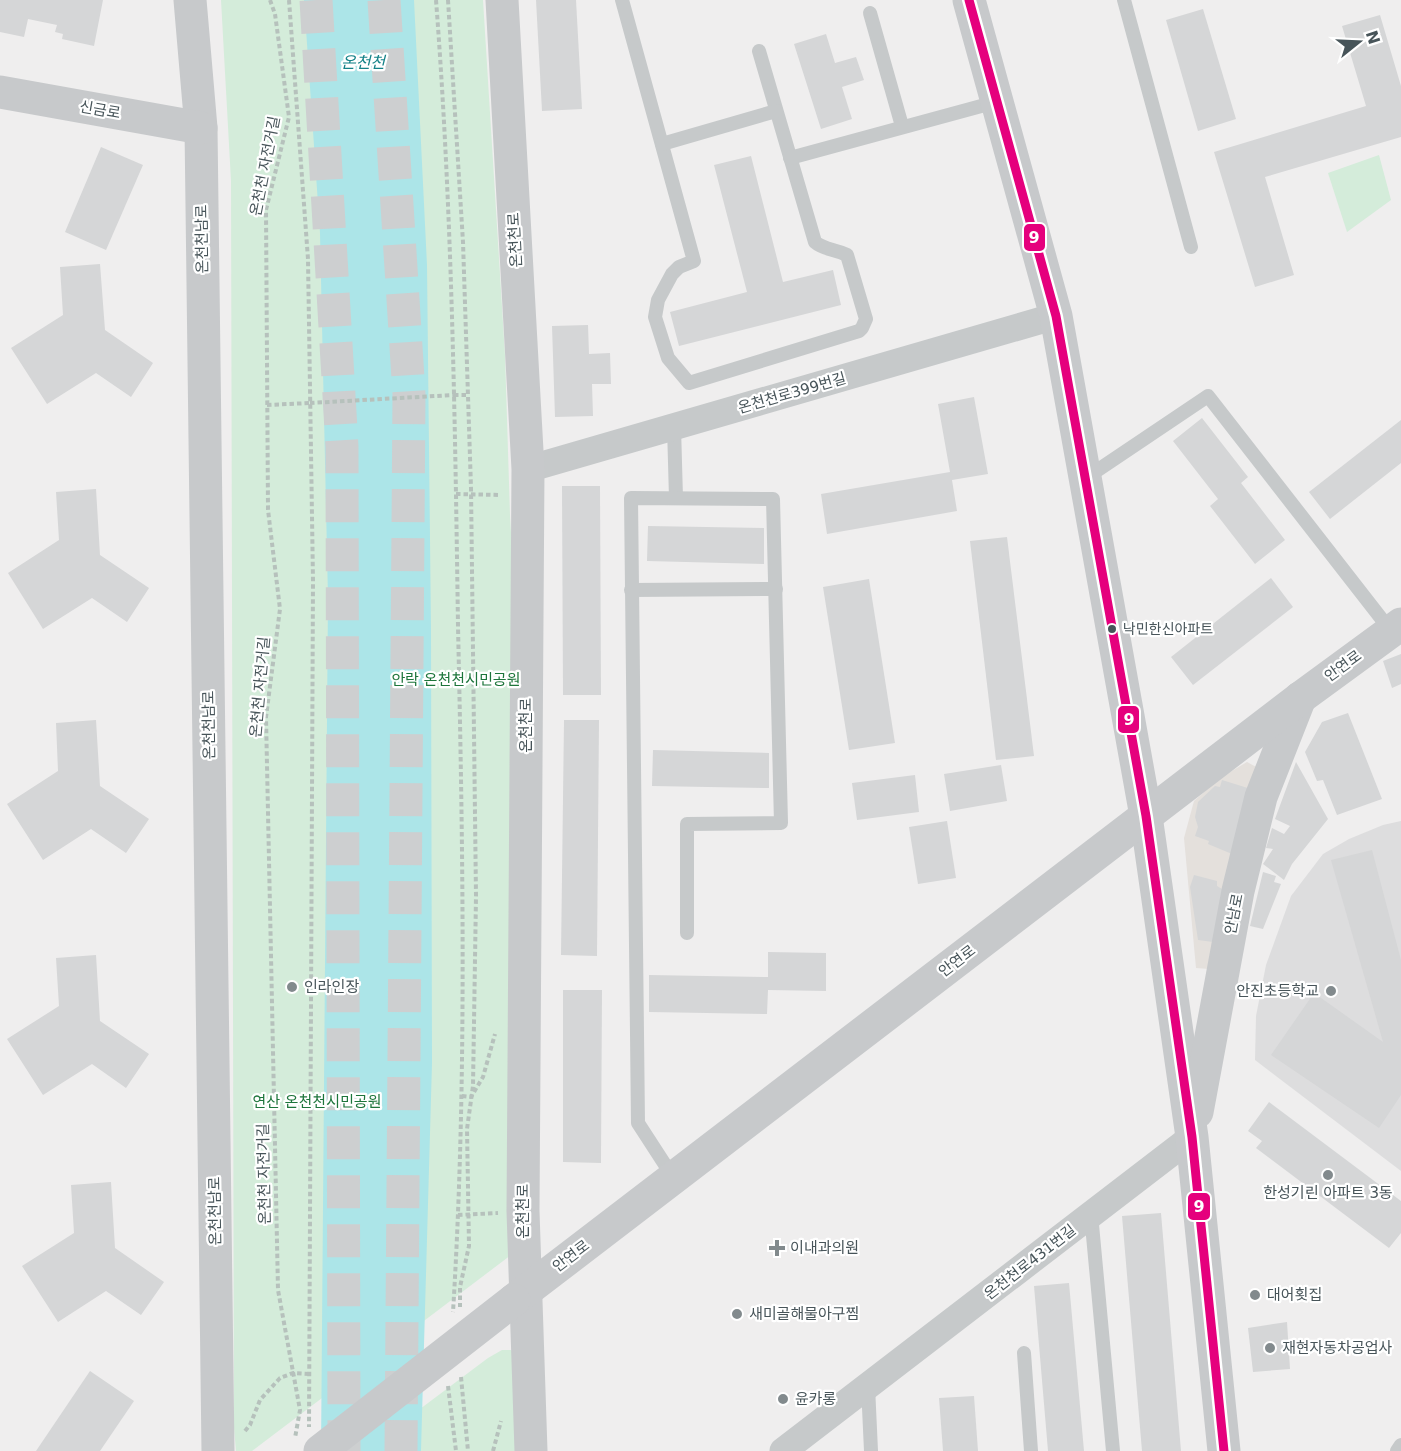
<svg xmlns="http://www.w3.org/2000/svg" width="1401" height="1451" font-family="'DejaVu Sans','Noto Sans KR',sans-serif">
<rect width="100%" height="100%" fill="#efeeee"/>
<path fill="#e4e0dc" d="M1247,762L1260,769L1209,969L1196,968L1184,838L1194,801L1220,778Z"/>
<path fill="#ddddde" d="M1401,821V1171L1255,1060L1256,1016L1266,965L1291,896L1323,854L1349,839L1383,825Z"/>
<g fill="#d4ecda">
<path d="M221,0H483L505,355L510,515L515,603V1252L252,1451H236L234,1428L231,181Z"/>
<path d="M1379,155L1391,200L1347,232L1328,173Z"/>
<path d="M502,1350H511L517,1360L521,1451H364L488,1358Z"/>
</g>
<path fill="#ace5e8" d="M304,0H414L427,265L431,630L432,1063L421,1451H321L328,598L320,233Z"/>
<g fill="#d5d6d7">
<path d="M0,0H103L94,46L62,39L63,34L55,32L57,25L28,19L24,37L0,32Z"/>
<path d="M536,0H576L582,109L542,111Z"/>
<path d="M1203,9L1236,119L1198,131L1166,20Z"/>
<path d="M1380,15L1401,86V137L1265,177L1294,275L1255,287L1214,152L1366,106L1342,26Z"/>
<path d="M826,34L835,63L856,57L864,80L842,87L852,119L821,129L794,44Z"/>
<path d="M101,147L143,165L106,250L65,232Z"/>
<path d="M751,156L783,282L833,270L841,305L679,346L670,312L747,292L714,165Z"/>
<path d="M100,264L105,330L153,363L131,397L96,373L47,404L11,348L63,315L60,267Z"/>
<path d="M588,325L589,354L610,353L611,384H592L593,416L555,417L552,326Z"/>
<path d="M974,397L988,474L952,480L957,511L827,534L821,494L950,472L938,404Z"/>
<path d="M1202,418L1248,477L1241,483L1285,540L1255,564L1210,506L1218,499L1173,441Z"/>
<path d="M1401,420V463L1330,519L1309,492Z"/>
<path d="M562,486H600L601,695H563Z"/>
<path d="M96,489L100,555L149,588L127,622L92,598L43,629L8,573L59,540L56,492Z"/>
<path d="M648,526L764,528V564L647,561Z"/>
<path d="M1007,537L1034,756L996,760L970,541Z"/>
<path d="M1271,578L1293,607L1193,685L1171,657Z"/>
<path d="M869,579L895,743L849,750L823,587Z"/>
<path d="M1401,654V684L1392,688L1383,661Z"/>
<path d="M1348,713L1382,799L1337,815L1323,780L1317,781L1305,752L1322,722Z"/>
<path d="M96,720L100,786L149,819L126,853L91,829L43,860L7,804L58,771L56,723Z"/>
<path d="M564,720H599L597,956L561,955Z"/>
<path d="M653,750L769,753V788L652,786Z"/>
<path d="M1296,762L1328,819L1292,864L1284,880L1263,864L1273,849L1266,848L1272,828L1284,834L1290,826L1275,819Z"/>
<path d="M1001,765L1007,801L950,811L944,774Z"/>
<path d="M915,775L919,812L857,820L852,783Z"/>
<path d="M1222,780L1251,789L1232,854L1208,844L1209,841L1195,836L1198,827L1195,817L1198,802L1215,786L1220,787Z"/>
<path d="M947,821L956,878L918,884L909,827Z"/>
<path d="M1372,850L1401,960V1095L1379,1128L1271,1055L1314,993L1383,1042L1331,860Z"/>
<path d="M1263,872L1276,876L1274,882L1281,884L1263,929L1250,926Z"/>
<path d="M1194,875L1217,881V886L1222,889L1213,942L1198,940L1190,887Z"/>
<path d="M768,952L826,953V991L768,990L767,1014L649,1012V975L768,977Z"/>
<path d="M96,955L100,1021L149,1054L126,1088L92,1064L43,1095L7,1039L59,1006L56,958Z"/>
<path d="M563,990H602L601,1163L563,1162Z"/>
<path d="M1269,1102L1401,1201V1233L1389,1248L1256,1148L1262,1141L1248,1131Z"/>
<path d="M111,1182L115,1248L164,1282L141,1315L106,1291L58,1322L22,1266L74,1233L71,1185Z"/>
<path d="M1161,1213L1181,1451H1142L1122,1216Z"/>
<path d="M1069,1283L1084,1451H1048L1034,1286Z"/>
<path d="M1287,1322L1290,1369L1253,1372L1248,1328Z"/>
<path d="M90,1371L134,1401L100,1451H36Z"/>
<path d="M974,1396L978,1451H943L939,1398Z"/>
</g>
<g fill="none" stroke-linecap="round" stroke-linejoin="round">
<g stroke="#cdcfd0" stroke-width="33" stroke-dasharray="33 16" stroke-linecap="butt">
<path d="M316,0L342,447L344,1451"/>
<path d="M384,0L409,394L401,1451"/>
</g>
<g stroke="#b6c1bc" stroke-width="4" stroke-dasharray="4.5 3" stroke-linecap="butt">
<path d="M270,0L275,14L289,117L266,210L268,510L280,609L266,717L278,1290L300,1410L295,1438"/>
<path d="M289,0L308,259L313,581L309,1427"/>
<path d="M436,0C452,208 455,418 458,626C463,855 467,1084 453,1312"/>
<path d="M448,0L463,242L471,488L476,896L473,1086L467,1129L469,1246L460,1287V1307"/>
<path d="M454,395H468"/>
<path d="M267,405L310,403"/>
<path d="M456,494L500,495"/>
<path d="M462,1096L471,1097L483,1077L495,1034"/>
<path d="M458,1215L498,1213"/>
<path d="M461,1377L468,1451"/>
<path d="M448,1386L456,1451"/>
<path d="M245,1431L250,1425L260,1400L280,1378L293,1373L309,1374"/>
<path d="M493,1451L501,1421"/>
</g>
<g stroke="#c6c9ca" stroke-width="14">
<path d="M622,0L694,261L679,267L672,274L658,300L655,317L668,358L689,383L859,331L862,328L866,319L847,255C836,249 824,250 815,242L759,51"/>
<path d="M1124,0L1191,247"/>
<path d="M870,13L902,126"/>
<path d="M662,144L776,111"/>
<path d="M790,158L996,102"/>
<path d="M674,427L676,498"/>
<path d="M1086,478L1208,396L1391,631"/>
<path d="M631,590L776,589"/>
<path d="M673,1177L638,1123L631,498L773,499L781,823L687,824V933"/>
<path d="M1091,1214L1113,1451"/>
<path d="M1024,1353L1031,1451"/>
<path d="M868,1386L871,1451"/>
<path d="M1397,1451L1401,1445"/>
</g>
<g stroke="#c6c9ca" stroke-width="27">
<path d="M528,469L1056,316"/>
<path d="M783,1451L1192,1137"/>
</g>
<g stroke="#c7c9cb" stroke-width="33">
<path d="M190,0L201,128L218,1451"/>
<path d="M502,0L528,469L523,1211L531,1451"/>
<path d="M969,0L1056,316L1146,816L1192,1137L1224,1451"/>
<path d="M0,92L201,128"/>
<path d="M1197,1112L1238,891L1261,797L1300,698"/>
<path d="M514,1300L1300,698L1401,624"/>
</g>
<path stroke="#b6c1bc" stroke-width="4" stroke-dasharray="4.5 3" stroke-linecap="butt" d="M310,403L454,395"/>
<path stroke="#c7c9cb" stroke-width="33" d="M320,1451L514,1300"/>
<defs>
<path id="bus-1" d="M969,0L1056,316L1146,816L1192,1137L1224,1451"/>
</defs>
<use href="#bus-1" stroke="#fff" stroke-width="14"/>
<use href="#bus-1" stroke="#e5007d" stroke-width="9"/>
</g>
<circle fill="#475459" stroke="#fff" stroke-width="2" cx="1112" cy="629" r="5"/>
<g fill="#828a8d" stroke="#fff" stroke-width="2">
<circle cx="292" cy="987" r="6"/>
<circle cx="1331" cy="991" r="6"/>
<circle cx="1328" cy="1175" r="6"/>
<path d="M774 1239h6v6h6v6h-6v6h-6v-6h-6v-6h6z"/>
<circle cx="1255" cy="1295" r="6"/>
<circle cx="737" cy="1314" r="6"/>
<circle cx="1270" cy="1348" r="6"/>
<circle cx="783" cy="1399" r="6"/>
</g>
<g text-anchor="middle" stroke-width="4.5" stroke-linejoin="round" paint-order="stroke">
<g font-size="14" fill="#475459" stroke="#fff" text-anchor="start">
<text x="1123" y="634">낙민한신아파트</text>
</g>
<g font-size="15" fill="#475459" stroke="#fff">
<text transform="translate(100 110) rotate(10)" y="5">신금로</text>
<text transform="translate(265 166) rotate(-79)" y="5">온천천 자전거길</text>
<text transform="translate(202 239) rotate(-91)" y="5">온천천남로</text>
<text transform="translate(515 240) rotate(-93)" y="5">온천천로</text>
<text transform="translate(792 393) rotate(-16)" y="5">온천천로399번길</text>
<text transform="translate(1343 666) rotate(-36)" y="5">안연로</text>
<text transform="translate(260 687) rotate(-85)" y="5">온천천 자전거길</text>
<text transform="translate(209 725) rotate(-91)" y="5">온천천남로</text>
<text transform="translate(526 725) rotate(-90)" y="5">온천천로</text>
<text transform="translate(1234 914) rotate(-79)" y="5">안남로</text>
<text transform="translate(957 961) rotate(-37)" y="5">안연로</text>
<text transform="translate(264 1174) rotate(-91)" y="5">온천천 자전거길</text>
<text transform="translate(215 1211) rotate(-91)" y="5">온천천남로</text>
<text transform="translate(523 1211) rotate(-90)" y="5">온천천로</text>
<text transform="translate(571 1256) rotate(-37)" y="5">안연로</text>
<text transform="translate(1030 1262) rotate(-38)" y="5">온천천로431번길</text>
</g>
<g font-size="15" fill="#1d753b" stroke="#fff">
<text x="456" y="685">안락 온천천시민공원</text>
<text x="317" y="1107">연산 온천천시민공원</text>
</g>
<g font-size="15" fill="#475459" stroke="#fff" text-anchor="start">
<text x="304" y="992">인라인장</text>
<text x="1319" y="996" text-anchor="end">안진초등학교</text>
<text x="1328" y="1198" text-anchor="middle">한성기린 아파트 3동</text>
<text x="790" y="1253">이내과의원</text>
<text x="1267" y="1300">대어횟집</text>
<text x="749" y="1319">새미골해물아구찜</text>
<text x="1282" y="1353">재현자동차공업사</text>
<text x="795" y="1404">윤카롱</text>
</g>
<g font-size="16" font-style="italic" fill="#158288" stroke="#fff">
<text x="363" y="68">온천천</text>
</g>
</g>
<g stroke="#fff" stroke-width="2">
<rect x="1023" y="223" width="23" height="29" rx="6" fill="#e5007d"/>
<rect x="1117" y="705" width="23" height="29" rx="6" fill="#e5007d"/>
<rect x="1187" y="1192" width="24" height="29" rx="6" fill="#e5007d"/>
</g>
<g font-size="16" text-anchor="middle" font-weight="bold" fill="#fff">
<text x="1034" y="243">9</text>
<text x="1129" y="725">9</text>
<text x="1199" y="1212">9</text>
</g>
<g transform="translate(1359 42) rotate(72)" stroke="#ffffff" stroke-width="4.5" paint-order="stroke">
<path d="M0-4.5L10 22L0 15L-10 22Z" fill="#475459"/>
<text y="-9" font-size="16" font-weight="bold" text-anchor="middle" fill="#475459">N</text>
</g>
</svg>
